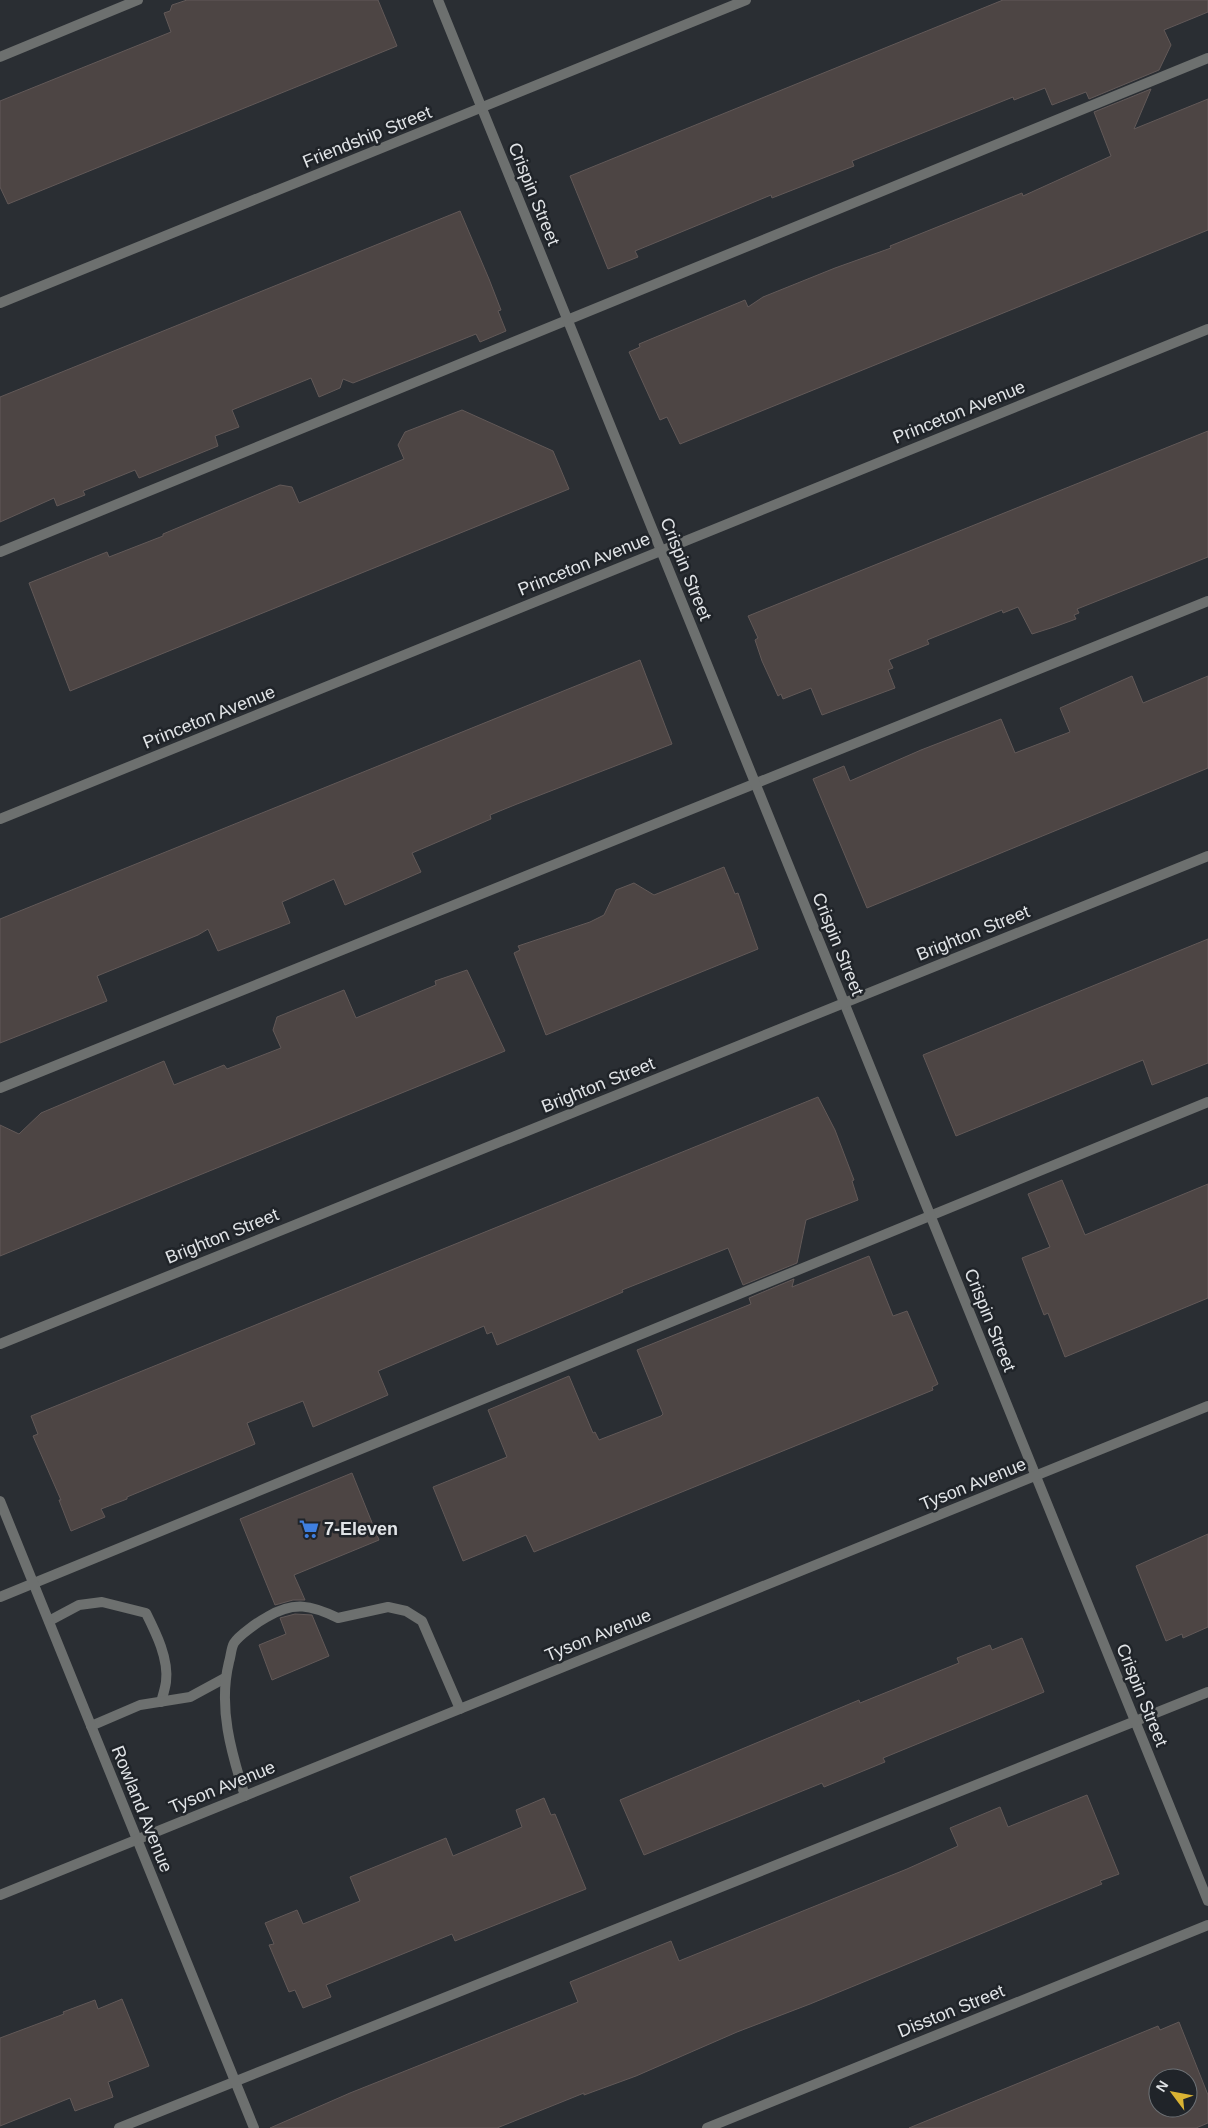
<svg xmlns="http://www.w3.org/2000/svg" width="1208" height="2128" font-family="Helvetica,sans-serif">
<rect width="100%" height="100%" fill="#2a2e33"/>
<g fill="#4d4544" stroke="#625958" fill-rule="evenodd">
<path d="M187,0H378L397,46L8,204L0,187V101L171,32L164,13L170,11L172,5Z"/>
<path d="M1003,0H1208V12L1164,30L1171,45L1159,70L1089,99L1086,92L1052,105L1045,88L1014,100L1013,97L852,161L854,166L841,171L772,198L771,195L635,251L638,257L608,269L570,176Z"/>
<path d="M1151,89L1134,129L1208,99V230L680,444L667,417L660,420L629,352L640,347L639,344L745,300L748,307L763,297L835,268L891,248L890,246L1022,193L1023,196L1111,156L1094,112Z"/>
<path d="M460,211L489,279L501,310L498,311L506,331L480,342L476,334L353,383L343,379L340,388L319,397L311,378L232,410L239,427L215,436L218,446L139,478L135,470L83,491L85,495L57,506L54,498L0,522V397Z"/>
<path d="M462,410L553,451L569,489L70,691L29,583L107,552L109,557L163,536V534L280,485L292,487L299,503L404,459L398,445L405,432Z"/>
<path d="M1208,431V557L1077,609L1079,613L1074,615L1076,619L1054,627L1032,634L1018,607L1003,613L1002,610L927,640L929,644L889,660L893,668L888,670L895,688L822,715L811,688L783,699L781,694L778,696L762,661L755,640L758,638L748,616Z"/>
<path d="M640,660L672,744L517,804L490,815L491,819L412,853L421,872L345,905L334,879L282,902L290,923L218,951L208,929L198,935L97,976L107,1001L0,1043V919Z"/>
<path d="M1132,676L1143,703L1208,676V768L867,908L813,779L844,766L850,781L921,750L1001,719L1015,753L1070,732L1060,708Z"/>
<path d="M724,867L735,894L738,893L758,949L546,1035L514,953L520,950L518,946L590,922L604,915L616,890L634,883L654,895Z"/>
<path d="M1208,939V1063L1152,1085L1143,1060L956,1136L923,1055Z"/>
<path d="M467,970L505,1051L0,1256V1125L19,1134L41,1113L164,1061L174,1085L224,1065L227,1069L281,1048L273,1030L277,1017L344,990L356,1018L436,985L435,981Z"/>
<path d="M818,1097L835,1130L854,1180L852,1181L858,1200L806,1220L797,1263L743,1285L728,1248L622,1290L623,1292L497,1345L492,1332L487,1334L484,1326L378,1371L388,1395L313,1427L303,1401L247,1423L255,1444L127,1497V1499L101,1509L105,1517L71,1531L59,1500H61L33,1436L38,1434L31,1416Z"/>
<path d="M1062,1180L1085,1235L1208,1184V1298L1065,1357L1048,1313L1044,1315L1022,1258L1050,1247L1028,1194Z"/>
<path d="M869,1256L893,1316L907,1311L938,1384L932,1387L933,1390L534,1552L526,1535L463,1561L433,1487L507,1457L488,1410L569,1376L593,1433L595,1432L599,1440L661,1416L663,1414L637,1350L751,1304L749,1298L794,1279L792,1287Z"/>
<path d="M352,1473L379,1540L294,1575L305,1600H293L275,1605L240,1519Z"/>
<path d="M1208,1534V1627L1183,1638L1182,1634L1166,1641L1136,1566Z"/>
<path d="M295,1614L312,1615L329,1656L272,1680L259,1645L286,1634L280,1618Z"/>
<path d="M1022,1638L1044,1692L883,1758L885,1762L824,1787L822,1783L644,1855L620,1800L859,1700L860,1703L959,1663L957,1658L990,1645L992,1650Z"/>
<path d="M1087,1795L1119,1874L1100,1881L1102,1884L810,2004L737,2032L636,2076L584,2095V2093L497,2128H270L350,2093L578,2002L570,1982L671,1941L679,1961L907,1869L958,1846L950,1828L1000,1807L1008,1827Z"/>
<path d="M544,1798L551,1815L555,1814L586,1889L455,1941L452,1934L326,1985L331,1997L303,2008L295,1990L289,1992L269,1945L274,1944L265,1923L297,1910L303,1924L360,1901L350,1877L446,1838L453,1856L522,1827L516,1810Z"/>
<path d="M122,1999L149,2066L108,2082L113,2097L75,2111L70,2098L0,2126V2038L64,2014L63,2012L95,2000L98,2009Z"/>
<path d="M1179,2022L1208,2095V2123L1196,2128H909L1158,2026L1160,2030ZM1158,2078H1188V2108H1158Z"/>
</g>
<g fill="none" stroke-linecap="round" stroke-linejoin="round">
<g stroke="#6d706f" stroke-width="10">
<path d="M0,57L138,0"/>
<path d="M0,552L1208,58"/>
<path d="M0,1088L1208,601"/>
<path d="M0,1597L1208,1102"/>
<path d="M49,1621L79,1605L102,1602L146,1613C156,1633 169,1659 166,1682C165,1689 163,1695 161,1702"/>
<path d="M91,1726L140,1705L190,1697L225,1678"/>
<path d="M245,1796C231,1752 218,1707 229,1662C231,1656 231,1648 234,1643C239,1635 258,1622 267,1617C294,1601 311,1605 338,1618L388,1607L406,1611L422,1621L460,1709"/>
<path d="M119,2128L1208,1692"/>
</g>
<g stroke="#6d706f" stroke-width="10">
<path d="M438,0L1208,1901"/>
<path d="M0,303L746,0"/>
<path d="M0,819L1208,329"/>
<path d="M0,1344L1208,856"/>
<path d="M707,2128L1208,1925"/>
</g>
<g stroke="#6d706f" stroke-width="10">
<path d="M0,1501L254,2128"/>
<path d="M0,1895L1208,1406"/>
</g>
</g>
<defs>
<symbol id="supermarket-bare" viewBox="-9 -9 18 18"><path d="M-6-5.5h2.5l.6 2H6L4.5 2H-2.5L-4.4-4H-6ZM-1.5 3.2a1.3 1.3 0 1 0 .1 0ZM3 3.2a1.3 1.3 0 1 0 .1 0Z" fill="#3f7fe0" stroke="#202429" stroke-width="2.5" paint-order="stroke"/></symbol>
</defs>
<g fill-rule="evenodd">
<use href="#supermarket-bare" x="295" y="1515" width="28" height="28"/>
</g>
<g text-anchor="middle" stroke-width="5" stroke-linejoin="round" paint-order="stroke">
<g font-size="18" fill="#e1e4e7" stroke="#202429">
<text transform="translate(367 137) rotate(-22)" y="6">Friendship Street</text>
<text transform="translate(534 194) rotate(68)" y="6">Crispin Street</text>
<text transform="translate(959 412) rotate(-22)" y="6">Princeton Avenue</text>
<text transform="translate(584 564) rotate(-22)" y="6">Princeton Avenue</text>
<text transform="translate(686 569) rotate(68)" y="6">Crispin Street</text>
<text transform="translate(209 717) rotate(-22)" y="6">Princeton Avenue</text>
<text transform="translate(973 933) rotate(-22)" y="6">Brighton Street</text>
<text transform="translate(838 944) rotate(68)" y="6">Crispin Street</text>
<text transform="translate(598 1085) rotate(-22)" y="6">Brighton Street</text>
<text transform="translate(222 1236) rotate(-22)" y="6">Brighton Street</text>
<text transform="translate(990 1320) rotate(68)" y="6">Crispin Street</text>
<text transform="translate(973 1484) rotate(-22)" y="6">Tyson Avenue</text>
<text transform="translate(598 1635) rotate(-22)" y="6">Tyson Avenue</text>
<text transform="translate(1142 1695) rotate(68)" y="6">Crispin Street</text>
<text transform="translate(222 1787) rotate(-22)" y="6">Tyson Avenue</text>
<text transform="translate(142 1809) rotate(68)" y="6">Rowland Avenue</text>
<text transform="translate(951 2011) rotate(-22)" y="6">Disston Street</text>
</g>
<g font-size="18" font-weight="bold" fill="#e1e4e7" stroke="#202429" text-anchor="start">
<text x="324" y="1535">7-Eleven</text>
</g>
</g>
<g transform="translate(1173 2093) rotate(302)"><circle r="24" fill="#202429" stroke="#6d7175"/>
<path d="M0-4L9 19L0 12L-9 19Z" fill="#dab333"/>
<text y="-8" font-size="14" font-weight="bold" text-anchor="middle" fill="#e1e4e7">N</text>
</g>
</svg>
